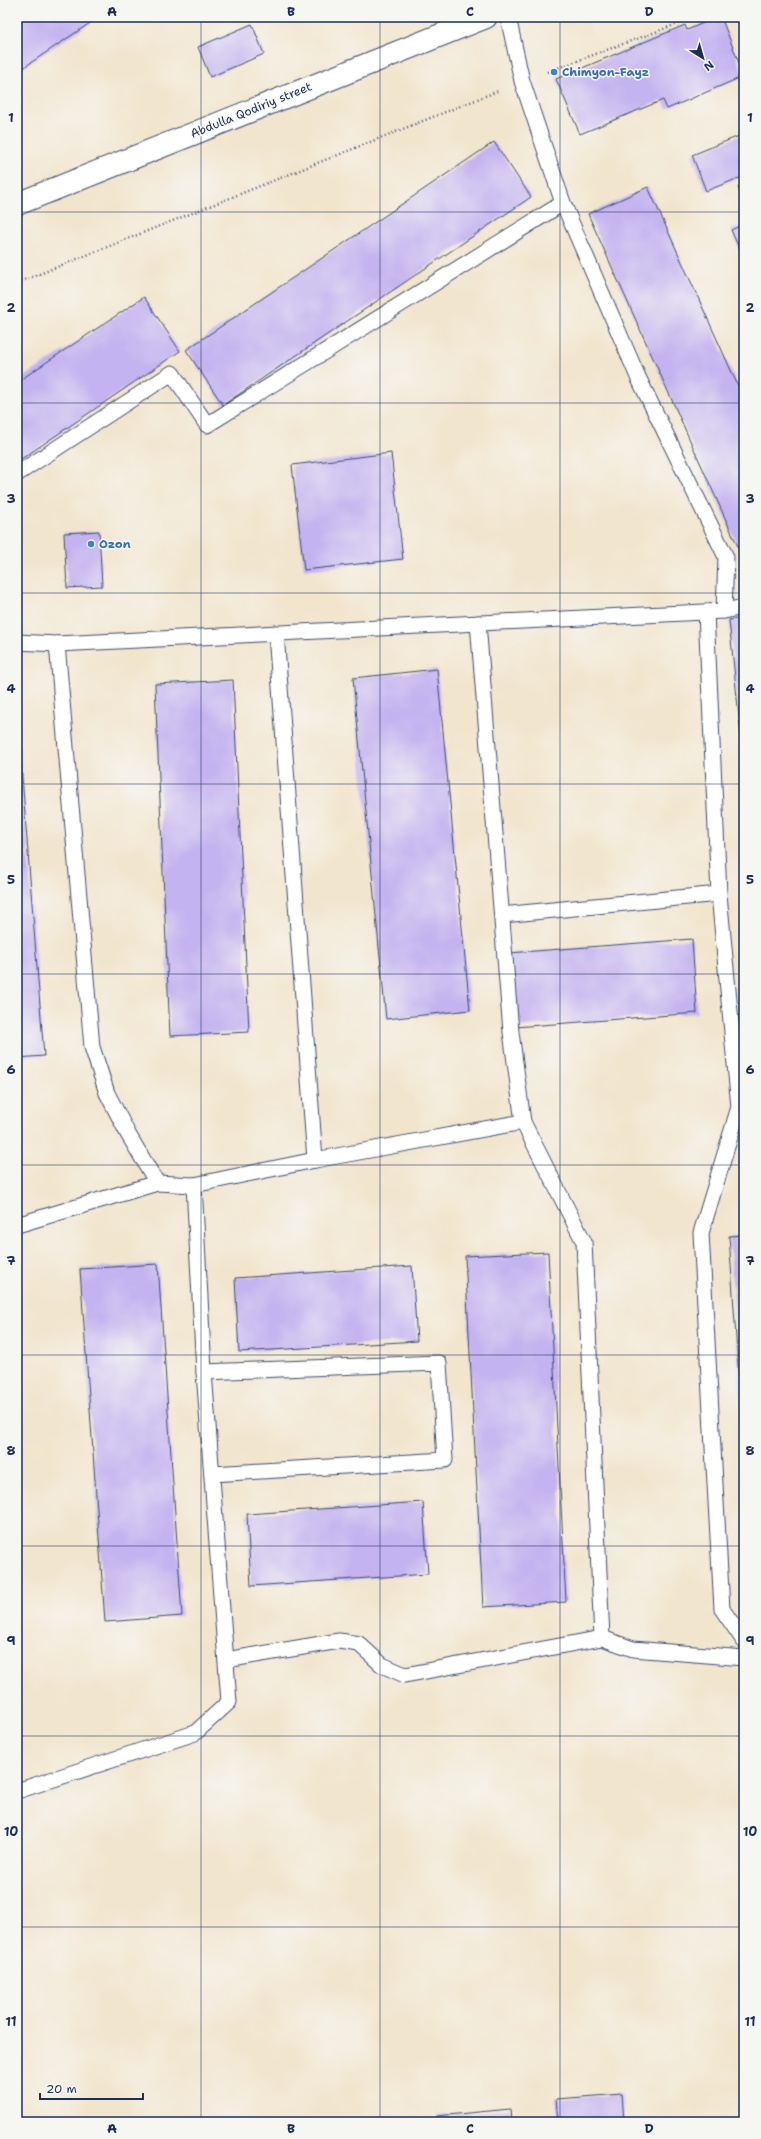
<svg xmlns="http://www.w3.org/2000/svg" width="761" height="2139" font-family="'Shantell Sans',sans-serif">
<rect width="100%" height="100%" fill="#f6f6f2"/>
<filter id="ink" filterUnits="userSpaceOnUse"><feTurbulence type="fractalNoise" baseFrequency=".025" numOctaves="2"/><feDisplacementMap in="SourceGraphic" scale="8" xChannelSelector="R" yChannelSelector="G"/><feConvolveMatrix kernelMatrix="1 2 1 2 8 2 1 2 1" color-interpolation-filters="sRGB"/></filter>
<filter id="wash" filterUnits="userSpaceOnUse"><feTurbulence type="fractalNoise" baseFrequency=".012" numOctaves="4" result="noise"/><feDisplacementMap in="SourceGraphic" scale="16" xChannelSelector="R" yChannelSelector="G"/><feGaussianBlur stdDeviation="0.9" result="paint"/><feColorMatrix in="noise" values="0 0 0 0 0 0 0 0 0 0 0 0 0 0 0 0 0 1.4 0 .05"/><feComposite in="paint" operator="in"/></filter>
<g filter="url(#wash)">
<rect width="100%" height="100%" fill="#f2e5ce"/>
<g id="blocks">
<g fill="#c3b3f0">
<path d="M17,17H99L17,72Z"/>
<path d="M717,17H721L744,76L667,109L663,100L580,134L556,79L685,25L687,30Z"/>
<path d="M252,24L264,54L210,77L198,47Z"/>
<path d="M744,134V176L706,191L692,155Z"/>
<path d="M494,142L531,197L223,405L186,350Z"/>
<path d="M744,184V202L738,187Z"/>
<path d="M648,187L744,399V560L588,214Z"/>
<path d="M744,224V254L742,255L731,230Z"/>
<path d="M144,297L180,351L17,462V382Z"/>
<path d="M391,453L403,559L304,570L292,465Z"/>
<path d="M99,531L102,586L67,588L64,533Z"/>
<path d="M744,618V756H743L729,620Z"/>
<path d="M437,669L470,1010L386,1019L353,678Z"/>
<path d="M233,680L249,1032L170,1036L155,684Z"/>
<path d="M17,713L44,1056L17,1058Z"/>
<path d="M692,939L697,1013L515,1027L509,953Z"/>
<path d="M744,1235V1439H743L729,1236Z"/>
<path d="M548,1252L566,1602L483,1607L465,1256Z"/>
<path d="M158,1264L182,1616L105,1622L80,1269Z"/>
<path d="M412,1266L417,1341L239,1352L235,1278Z"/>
<path d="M423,1502L428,1574L251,1586L247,1514Z"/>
<path d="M622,2094L624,2122H558L556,2099Z"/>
<path d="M510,2109L511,2122H437V2116Z"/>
</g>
</g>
</g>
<g filter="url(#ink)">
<use href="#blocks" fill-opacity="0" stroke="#3b4a6f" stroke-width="1"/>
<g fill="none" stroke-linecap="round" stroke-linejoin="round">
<defs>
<g id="lane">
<path d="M563,203L638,377L726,557L724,611"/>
<path d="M17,474L172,373L207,425L563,203L522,81L508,17"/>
<path d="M276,633L315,1160"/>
<path d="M17,642L57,644L724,611L744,607"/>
<path d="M57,644L92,1047L107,1093L128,1134L157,1183"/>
<path d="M719,894L739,1107L701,1233L722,1609L744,1641"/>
<path d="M502,915L719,894L706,612"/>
<path d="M523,1122L584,1242L602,1638"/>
<path d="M17,1225L157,1183L194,1185L315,1160L523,1122L511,1032L478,623"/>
<path d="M204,1372L439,1363L445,1460L212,1474"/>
<path d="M226,1660L339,1641L359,1644L382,1665L405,1675L602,1638L633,1649L744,1658"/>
<path d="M17,1791L195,1733L229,1702L204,1372L194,1185"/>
</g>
<path id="secondary" d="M17,204L486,17"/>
</defs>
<use href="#lane" stroke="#3b4a6f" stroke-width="17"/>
<use href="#secondary" stroke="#3b4a6f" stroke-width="24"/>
<g stroke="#3b4a6f" stroke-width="2.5" stroke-dasharray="1 3" stroke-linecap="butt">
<path d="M547,72L696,17"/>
<path d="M17,283L498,91"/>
</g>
<use href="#lane" stroke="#fff" stroke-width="15"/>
<use href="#secondary" stroke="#fff" stroke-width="22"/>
</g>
</g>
<path fill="none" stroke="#1b2f5e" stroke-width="1" stroke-opacity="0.55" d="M201,17V2122M380,17V2122M560,17V2122M17,212H744M17,403H744M17,593H744M17,784H744M17,974H744M17,1165H744M17,1355H744M17,1546H744M17,1736H744M17,1927H744"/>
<g fill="#3f7fe0" stroke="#f6f6f2" stroke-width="1.5">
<circle cx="554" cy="72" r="4"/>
<circle cx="91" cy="544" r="4"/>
</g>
<g text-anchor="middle" stroke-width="3" stroke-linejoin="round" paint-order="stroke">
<g font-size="12" font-weight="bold" fill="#366cbe" stroke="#f6f6f2" text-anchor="start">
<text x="562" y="76">Chimyon-Fayz</text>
<text x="99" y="548">Ozon</text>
</g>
<g font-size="12" fill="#1b2f5e" stroke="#f6f6f2">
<text transform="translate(251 110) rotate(-22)" y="4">Abdulla Qodiriy street</text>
</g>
</g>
<rect width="761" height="2139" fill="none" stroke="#f6f6f2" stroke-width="44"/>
<g transform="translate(703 58) rotate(143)" stroke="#f6f6f2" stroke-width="3" paint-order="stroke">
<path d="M0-3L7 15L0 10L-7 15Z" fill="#1b2f5e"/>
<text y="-6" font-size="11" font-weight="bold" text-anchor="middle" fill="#1b2f5e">N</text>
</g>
<path d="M40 2093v6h103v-6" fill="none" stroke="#1b2f5e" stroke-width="2"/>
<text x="46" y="2093" font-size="12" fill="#1b2f5e" stroke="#f6f6f2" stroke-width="3" paint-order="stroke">20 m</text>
<rect x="22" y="22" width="717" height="2095" fill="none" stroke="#1b2f5e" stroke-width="1.5"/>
<g font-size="13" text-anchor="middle" font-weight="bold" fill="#1b2f5e">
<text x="112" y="16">A</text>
<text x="291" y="16">B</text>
<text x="470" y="16">C</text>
<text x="649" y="16">D</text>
<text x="11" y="122">1</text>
<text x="750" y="122">1</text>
<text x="11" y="312">2</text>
<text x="750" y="312">2</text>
<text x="11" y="503">3</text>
<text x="750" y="503">3</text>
<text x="11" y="693">4</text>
<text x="750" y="693">4</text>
<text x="11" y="884">5</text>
<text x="750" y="884">5</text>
<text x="11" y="1074">6</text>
<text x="750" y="1074">6</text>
<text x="11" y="1265">7</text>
<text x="750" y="1265">7</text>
<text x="11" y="1455">8</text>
<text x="750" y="1455">8</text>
<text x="11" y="1645">9</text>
<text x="750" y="1645">9</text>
<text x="11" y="1836">10</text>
<text x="750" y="1836">10</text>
<text x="11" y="2026">11</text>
<text x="750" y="2026">11</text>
<text x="112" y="2133">A</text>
<text x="291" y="2133">B</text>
<text x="470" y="2133">C</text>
<text x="649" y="2133">D</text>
</g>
</svg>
